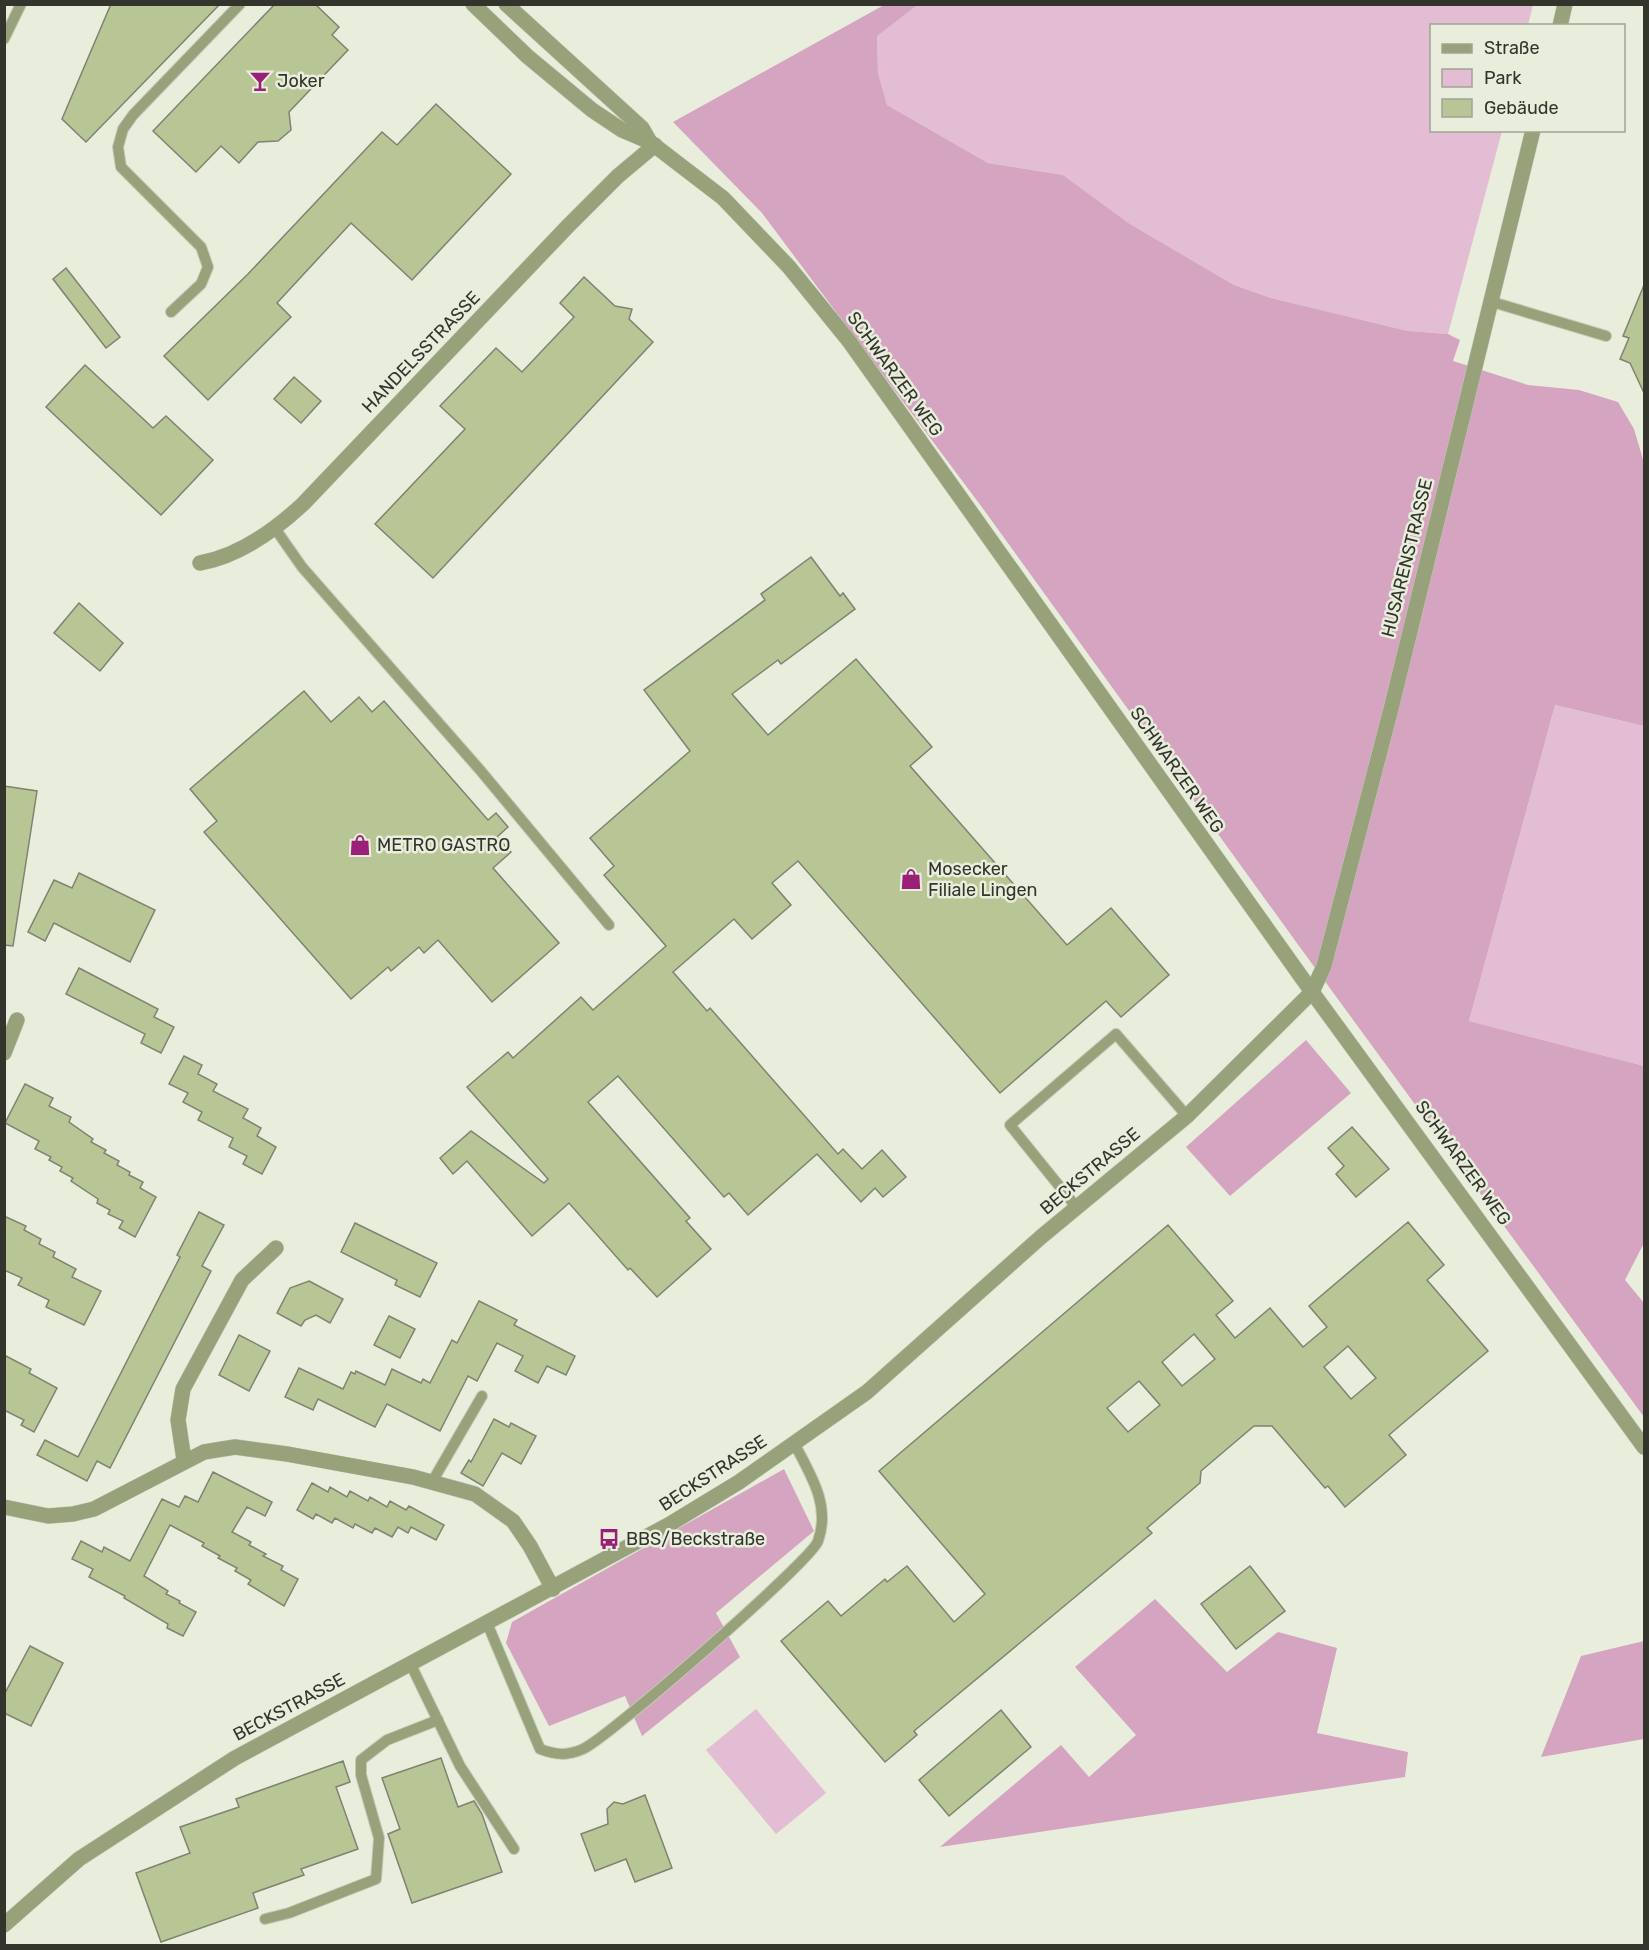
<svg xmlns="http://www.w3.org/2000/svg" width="1649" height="1950" font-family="Rubik,sans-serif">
<rect width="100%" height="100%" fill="#e8eedb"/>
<g fill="#e3bdd3">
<path d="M917,4L1533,5L1528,25L1432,26V130L1502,131L1448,334L1408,331L1271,298L1234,285L1130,224L1063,175L988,163L887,105L878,73L877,35Z"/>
<path d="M1555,705L1644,726V1066L1469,1021Z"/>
<path d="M756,1709L826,1793L776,1834L706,1750Z"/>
</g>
<g fill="#d4a4c0">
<path d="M884,5H917L877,36L878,73L887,105L988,163L1063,175L1130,224L1234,285L1271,298L1408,331L1448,334L1460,340L1453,361L1528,385L1579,390L1618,402L1634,429L1644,463V726L1555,705L1469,1021L1644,1066V1243L1625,1280L1644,1303V1417L1299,946L984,510L762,213L673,122Z"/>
<path d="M1306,1040L1351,1093L1230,1196L1186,1147Z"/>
<path d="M784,1469L814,1531L716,1613L740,1657L642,1736L625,1696L549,1726L506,1643L512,1622Z"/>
<path d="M1155,1599L1227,1672L1278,1632L1337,1648L1317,1733L1408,1752L1405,1777L940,1847L1061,1745L1089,1777L1136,1735L1075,1667Z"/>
<path d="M1644,1641V1739L1541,1757L1581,1656Z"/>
</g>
<g fill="#b8c594" stroke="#7e8372" stroke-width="1.5" fill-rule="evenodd">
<path d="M111,4H220L86,142L62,119Z"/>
<path d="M275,4H315L339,27L332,35L348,50L289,112L291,130L278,141L258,142L239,163L221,146L196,172L153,131Z"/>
<path d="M436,104L511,174L412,280L351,223L277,303L291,317L208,400L164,356L248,274L382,132L397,145Z"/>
<path d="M66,268L120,337L106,348L53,279Z"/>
<path d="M584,277L615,306L632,309L629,319L653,342L433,578L375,524L465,429L440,406L496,348L522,372L574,317L560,303Z"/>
<path d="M1644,285V393L1630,363L1620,359L1629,338L1623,336Z"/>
<path d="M85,365L153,428L166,416L213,460L161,515L46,407Z"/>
<path d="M294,377L321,401L301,423L274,399Z"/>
<path d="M811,557L840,596L843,593L855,609L781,664L778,660L732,694L768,735L856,659L932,747L910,766L1067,945L1111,908L1169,975L1121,1017L1106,1001L1000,1093L798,861L772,883L791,905L752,939L734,919L673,972L707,1011L710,1008L838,1154L843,1149L862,1169L882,1150L906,1177L883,1197L875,1188L861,1202L817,1154L748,1215L729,1193L724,1197L618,1076L588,1102L690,1218L686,1221L711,1249L657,1297L630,1268L628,1270L569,1203L532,1236L467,1161L453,1174L440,1158L471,1131L544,1183L548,1179L467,1087L508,1052L513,1058L581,997L593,1010L666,946L604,875L614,866L590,838L690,751L644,690L765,600L761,594Z"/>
<path d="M79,603L123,643L100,671L54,633Z"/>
<path d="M304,691L331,722L359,697L372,712L384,701L488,820L496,813L508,827L497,837L511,852L493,868L559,943L492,1002L438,940L424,953L419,947L391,971L388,967L351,999L204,832L217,821L190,789Z"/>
<path d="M4,786L37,791L13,946L4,945Z"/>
<path d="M79,873L155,910L130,962L54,923L45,941L28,932L54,880L72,888Z"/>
<path d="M79,968L158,1009L154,1017L174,1027L161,1053L141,1043L145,1034L66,994Z"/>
<path d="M184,1056L202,1065L198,1074L217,1084L213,1091L248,1109L243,1118L261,1128L257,1136L276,1147L262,1174L243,1164L247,1156L229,1147L233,1138L198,1120L202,1112L183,1102L188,1093L169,1084Z"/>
<path d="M25,1084L53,1098L49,1106L71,1117L69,1122L93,1139L91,1142L106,1150L104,1153L119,1161L117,1165L130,1172L129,1175L143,1182L140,1188L156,1197L135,1237L119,1228L123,1221L108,1214L110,1210L97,1203L98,1199L71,1181L73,1178L60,1171L62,1167L49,1160L51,1157L35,1149L39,1141L5,1123Z"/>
<path d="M1352,1127L1389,1169L1356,1197L1336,1174L1344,1166L1328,1148Z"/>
<path d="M199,1212L224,1225L202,1266L211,1271L110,1468L97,1461L87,1481L37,1455L45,1440L78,1457L180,1257L177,1255Z"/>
<path d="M4,1216L26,1226L24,1230L41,1239L39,1244L55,1252L53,1257L76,1269L72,1277L101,1291L84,1325L46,1307L49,1300L18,1285L22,1278L4,1270Z"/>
<path d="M1408,1222L1444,1265L1427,1280L1488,1351L1389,1435L1406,1455L1345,1507L1328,1486L1325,1488L1272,1426H1254L1201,1471L1200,1483L1147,1528L1152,1533L914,1731L917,1735L885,1762L781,1641L828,1601L841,1616L885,1579L887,1582L907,1566L954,1622L985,1594L879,1471L1168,1225L1233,1301L1216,1315L1235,1338L1270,1308L1303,1347L1327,1327L1309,1306ZM1194,1334L1215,1359L1182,1386L1162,1362ZM1348,1346L1376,1378L1351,1399L1324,1367ZM1139,1381L1160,1405L1128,1432L1107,1408Z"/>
<path d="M355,1223L437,1263L420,1297L395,1285L397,1280L341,1252Z"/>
<path d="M309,1281L343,1299L330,1323L316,1315L305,1320L301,1326L277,1313L290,1288Z"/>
<path d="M479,1301L517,1320L514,1325L575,1356L566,1375L547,1366L538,1383L515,1371L523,1356L497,1343L477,1381L468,1376L440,1431L387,1404L375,1427L318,1399L313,1410L285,1397L299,1368L343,1389L351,1372L355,1374L356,1371L385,1385L392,1369L421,1383L423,1379L430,1383L452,1340L457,1343Z"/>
<path d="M389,1316L415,1329L400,1358L374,1345Z"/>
<path d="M239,1335L270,1351L249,1391L219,1375Z"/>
<path d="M4,1355L31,1369L29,1373L57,1388L34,1432L21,1425L24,1420L4,1410Z"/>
<path d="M494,1419L509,1427L511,1423L536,1436L521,1464L502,1453L483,1486L461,1473L469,1460L471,1462Z"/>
<path d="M213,1472L272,1502L265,1516L247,1507L232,1532L251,1542L249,1545L266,1554L263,1556L283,1566L281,1570L298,1579L284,1606L248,1584L251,1580L235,1571L237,1568L218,1558L220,1556L202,1546L204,1543L170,1525L144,1576L168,1591L166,1594L180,1601L179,1603L196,1612L183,1636L167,1628L168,1624L124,1598L125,1596L89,1577L93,1569L72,1559L81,1541L102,1552L104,1547L130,1561L162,1499L179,1507L185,1496L198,1502Z"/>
<path d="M312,1483L328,1492L330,1487L347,1497L350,1491L368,1501L370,1497L387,1507L390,1501L406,1510L409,1506L444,1525L436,1540L411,1527L408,1533L398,1527L392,1537L375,1528L372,1533L355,1524L353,1528L335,1518L332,1523L316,1514L313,1519L297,1510Z"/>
<path d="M1250,1566L1285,1611L1236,1649L1201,1604Z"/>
<path d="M30,1646L63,1663L31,1726L4,1713V1695Z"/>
<path d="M1001,1710L1031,1747L949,1816L919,1780Z"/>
<path d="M441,1758L458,1807L474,1801L482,1814L502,1872L412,1903L388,1834L400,1829L382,1778Z"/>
<path d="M343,1761L350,1782L336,1787L358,1849L301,1869L304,1875L253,1893L258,1908L161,1942L136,1873L190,1853L180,1827L239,1807L236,1799Z"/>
<path d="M645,1795L672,1868L635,1882L626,1859L595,1871L581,1834L608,1824L607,1809L614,1802L623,1804Z"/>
</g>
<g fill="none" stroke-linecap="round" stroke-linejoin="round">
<defs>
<g id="service">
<path d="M4,39L21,4"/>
<path d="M1489,301L1606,336"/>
<path d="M171,312L201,284L208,267L201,247L121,167L118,147L123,129L133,115L240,4"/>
<path d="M274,527L302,567L480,770L609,925"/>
<path d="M1077,1208L1010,1125L1116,1034L1187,1116"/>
<path d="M432,1482L482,1396"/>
<path d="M487,1623L540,1749C556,1755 567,1756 583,1749C607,1739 812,1560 818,1541C831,1505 810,1474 794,1443"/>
<path d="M410,1663L460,1766L514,1849"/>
<path d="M265,1919L289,1913L376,1879L379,1838L361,1775V1760L387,1740L438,1720"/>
</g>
<g id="minor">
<path d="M473,4L527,56L592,110L622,130L650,142L723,198L789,267L849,341L1312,992L1644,1447"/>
<path d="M506,4L642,128L650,142"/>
<path d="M1560,26L1565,4"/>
<path d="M200,563C239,556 275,530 303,504L568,226L618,176L655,145"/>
<path d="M4,1053L17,1020"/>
<path d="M184,1460L178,1420L183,1389L242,1280L276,1248"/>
<path d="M4,1507L48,1516L73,1514L94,1509L204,1452L235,1447L287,1454L413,1477L475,1494L513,1521L530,1546L553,1589"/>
<path d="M4,1925L79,1859L235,1758L670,1524L739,1482L867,1392L1041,1237L1187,1116L1312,992L1324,966L1391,709L1533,130"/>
</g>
</defs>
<use href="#service" stroke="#c4c9b8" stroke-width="12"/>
<use href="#minor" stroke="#c4c9b8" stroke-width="16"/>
<use href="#service" stroke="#98a27a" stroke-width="10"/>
<use href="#minor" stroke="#98a27a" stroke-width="15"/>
</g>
<defs>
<symbol id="bar-bare" viewBox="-9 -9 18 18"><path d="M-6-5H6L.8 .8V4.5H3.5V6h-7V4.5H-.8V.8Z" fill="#9a1f77" stroke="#e8eedb" stroke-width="2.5" paint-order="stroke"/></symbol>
<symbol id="shop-bare" viewBox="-9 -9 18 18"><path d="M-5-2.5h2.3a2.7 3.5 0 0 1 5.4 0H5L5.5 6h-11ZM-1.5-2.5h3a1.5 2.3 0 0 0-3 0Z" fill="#9a1f77" stroke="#e8eedb" stroke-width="2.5" paint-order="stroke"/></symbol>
<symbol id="bus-bare" viewBox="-9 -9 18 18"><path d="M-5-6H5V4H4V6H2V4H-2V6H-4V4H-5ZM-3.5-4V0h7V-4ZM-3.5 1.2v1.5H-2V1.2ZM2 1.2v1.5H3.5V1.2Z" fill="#9a1f77" stroke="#e8eedb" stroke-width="2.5" paint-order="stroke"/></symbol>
</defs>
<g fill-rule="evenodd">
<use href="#bar-bare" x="245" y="66" width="30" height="30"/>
<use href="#shop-bare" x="345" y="830" width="30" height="30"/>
<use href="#shop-bare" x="896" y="864" width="30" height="30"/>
<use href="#bus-bare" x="594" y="1524" width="30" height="30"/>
</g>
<g text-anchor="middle" stroke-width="5" stroke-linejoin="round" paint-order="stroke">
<g font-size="18" fill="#33352d" stroke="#e8eedb" text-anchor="start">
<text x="277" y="87">Joker</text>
<text x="377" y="851">METRO GASTRO</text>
<text x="928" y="875">Mosecker<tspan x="928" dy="21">Filiale Lingen</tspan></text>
<text x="626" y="1545">BBS/Beckstraße</text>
</g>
<g font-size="18" fill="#33352d" stroke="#e8eedb">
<text transform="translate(421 352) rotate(-46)" y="6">HANDELSSTRASSE</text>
<text transform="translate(895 374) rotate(54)" y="6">SCHWARZER WEG</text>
<text transform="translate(1407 558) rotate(-76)" y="6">HUSARENSTRASSE</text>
<text transform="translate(1177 770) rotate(55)" y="6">SCHWARZER WEG</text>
<text transform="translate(1463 1163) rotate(54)" y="6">SCHWARZER WEG</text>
<text transform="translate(1090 1171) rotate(-40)" y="6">BECKSTRASSE</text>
<text transform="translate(713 1473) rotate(-33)" y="6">BECKSTRASSE</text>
<text transform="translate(289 1707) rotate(-28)" y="6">BECKSTRASSE</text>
</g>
</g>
<rect width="1649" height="1950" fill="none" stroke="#33352d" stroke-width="12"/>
<rect x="1430" y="24" width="195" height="108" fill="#e8eedb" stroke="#a0a495" stroke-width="1.5"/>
<rect x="1442" y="44" width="30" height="9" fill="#98a27a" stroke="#a0a495" stroke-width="1.5"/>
<text x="1484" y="54" font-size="18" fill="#33352d">Straße</text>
<rect x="1442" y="69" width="30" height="18" fill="#e3bdd3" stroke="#a0a495" stroke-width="1.5"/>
<text x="1484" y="84" font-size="18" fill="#33352d">Park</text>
<rect x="1442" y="99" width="30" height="18" fill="#b8c594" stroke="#a0a495" stroke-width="1.5"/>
<text x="1484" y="114" font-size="18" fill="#33352d">Gebäude</text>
</svg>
